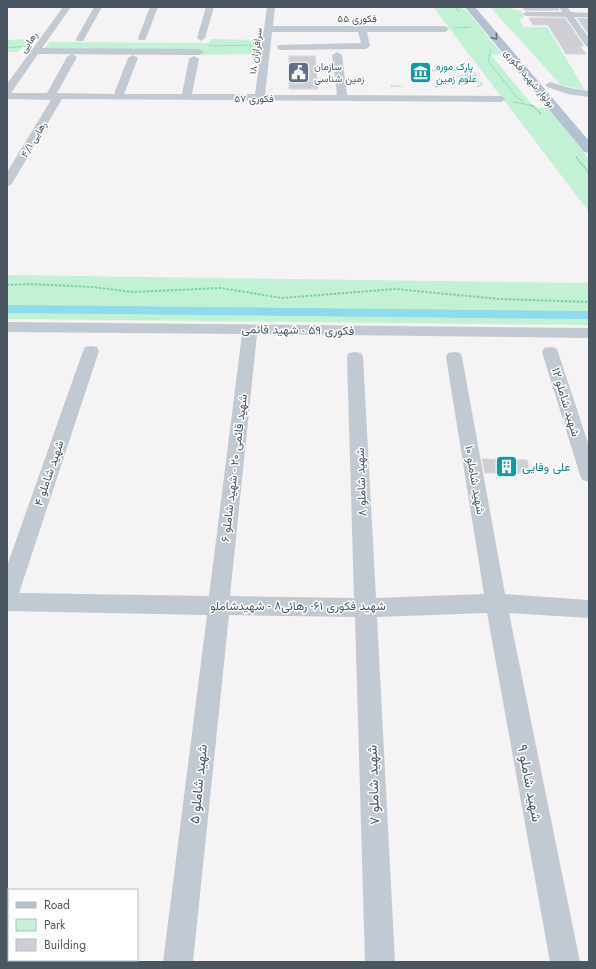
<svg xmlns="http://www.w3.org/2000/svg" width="596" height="969" font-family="Jost,Vazirmatn,sans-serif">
<rect width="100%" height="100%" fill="#f5f3f3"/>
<g fill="#c3f1d5">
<path d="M433,7H460L468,12L502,54L491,55L535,108L547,107L589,159V212Z"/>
<path d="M490,7H510L511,9L521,11L524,17L520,19V21L524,27H547L585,90L561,85Z"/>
<path d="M29,39L18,52H7V40Z"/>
<path d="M211,39L261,40L258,54L190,55L43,50L50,42L209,43Z"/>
<path d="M7,275L589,283V325L7,319Z"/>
</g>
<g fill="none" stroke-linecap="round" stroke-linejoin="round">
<path fill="#90daee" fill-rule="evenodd" d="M7,305L589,311V319L7,313Z"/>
</g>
<g fill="#cdcfd5" stroke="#d7d9de">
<path d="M523,7H558L559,10L525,11Z"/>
<path d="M529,18H565L584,46H580L586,54H566L548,25H533Z"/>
<path d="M577,18H589V35Z"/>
<path d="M289,56H315L318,89H289Z"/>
<path d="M482,459L527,460L530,473H485Z"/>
</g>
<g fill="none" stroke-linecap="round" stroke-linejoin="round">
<g stroke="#7ad0a6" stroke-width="1" stroke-dasharray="1.5 1" stroke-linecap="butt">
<path d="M454,7L460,12"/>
<path d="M454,28L471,27"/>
<path d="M209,46L254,45"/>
<path d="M7,48L26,46"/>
<path d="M491,50L488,61L517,98L523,101V104"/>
<path d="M427,71L472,70L476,75L435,87"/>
<path d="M391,86H402"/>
<path d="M437,86L447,79L465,75L482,83V85L476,87"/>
<path d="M513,102L534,106"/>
</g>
<g stroke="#7ad0a6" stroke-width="1.5" stroke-dasharray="2 1" stroke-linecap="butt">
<path d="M530,105L534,106"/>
<path d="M533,106L541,114"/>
<path d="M576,157L589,173"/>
</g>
<path stroke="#7ad0a6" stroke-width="2" stroke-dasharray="2.5 1.5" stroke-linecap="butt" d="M7,285L30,284L92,287L133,292L221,288L282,298L395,289L500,299L589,302"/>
<g fill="#c1cad2" fill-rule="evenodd">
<path d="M63,7H71L42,48L199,49L204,52L199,55L38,54L11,93H47L67,57L72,54L77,57L57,93L114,94L128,58L133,55L138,58L124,94H182L189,59L194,56L199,59L192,94H255L267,7H275L273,26H445L449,29L445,32H367L370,46L366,49L281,50L278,49L277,47L278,45L361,43L358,32H272L265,95H337L332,55L337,52L342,55L347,95L501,96L506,99L501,102L62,99L13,182L11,185L7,186V172L51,100L7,99V84Z"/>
<path d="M94,7H102L83,41H77L76,39Z"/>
<path d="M150,7H158L146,38L145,40H139L138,38Z"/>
<path d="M206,7H214L205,38L201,41L197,38Z"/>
<path d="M559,7H567L571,12L589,13V17H574L589,38V47L586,46L566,17L526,16L522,14L526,12H562Z"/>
<path d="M550,82L570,88L589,91V97L568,94L547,87L545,85Z"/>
<path d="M7,322L589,328V338L257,334L230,596L354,598L347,357L349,353L355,352L361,353L363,357L376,598L484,594L446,357L448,353L454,352L460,353L462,357L505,594L589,600V618L509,613L580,962H550L487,613L377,617L395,962H365L355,617L229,615L193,962H163L207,615L7,611V566L83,351L85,347L91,346L97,347L99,351L19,593L209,596L242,334L7,332Z"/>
<path d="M550,347L556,348L558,352L589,446V482L582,480L580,475L542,352L544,348Z"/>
</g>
<path fill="#b3c2d1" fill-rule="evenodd" d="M465,7H475L589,141V153L584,152Z"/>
</g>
<defs><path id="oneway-chevron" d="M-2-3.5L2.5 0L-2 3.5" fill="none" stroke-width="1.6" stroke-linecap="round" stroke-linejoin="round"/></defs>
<use stroke="#64717d" href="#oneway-chevron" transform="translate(495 37) rotate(50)"/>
<defs>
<symbol id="civic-square" viewBox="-11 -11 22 22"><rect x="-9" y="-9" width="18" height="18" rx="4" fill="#5c6f8a" stroke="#fff"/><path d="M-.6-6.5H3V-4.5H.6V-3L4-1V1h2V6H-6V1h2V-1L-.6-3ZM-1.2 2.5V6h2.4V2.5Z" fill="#fff"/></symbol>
<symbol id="museum-square" viewBox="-11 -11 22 22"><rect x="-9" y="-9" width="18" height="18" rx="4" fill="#0f9aa8" stroke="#fff"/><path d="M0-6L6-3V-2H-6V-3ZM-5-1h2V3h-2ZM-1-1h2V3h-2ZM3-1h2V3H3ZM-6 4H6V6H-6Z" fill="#fff"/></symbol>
<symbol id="building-square" viewBox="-11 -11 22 22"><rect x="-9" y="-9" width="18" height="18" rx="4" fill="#0f9aa8" stroke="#fff"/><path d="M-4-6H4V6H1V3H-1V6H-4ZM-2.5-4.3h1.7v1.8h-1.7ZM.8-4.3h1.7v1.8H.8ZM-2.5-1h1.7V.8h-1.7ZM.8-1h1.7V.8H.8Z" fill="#fff"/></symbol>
</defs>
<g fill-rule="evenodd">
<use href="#civic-square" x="286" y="60" width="25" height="25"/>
<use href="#museum-square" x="408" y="60" width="25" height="25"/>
<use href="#building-square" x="494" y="454" width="25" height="25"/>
</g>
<g text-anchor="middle" stroke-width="3" stroke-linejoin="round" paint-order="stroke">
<g font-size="10" fill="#4a5661" stroke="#fff">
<text x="357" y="22">فکوری ۵۵</text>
<text transform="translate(28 42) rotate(-55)" y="4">رهایی</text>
<text transform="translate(255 51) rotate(-83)" y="4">سرافرازان ۱۸</text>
<text transform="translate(530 78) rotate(50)" y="4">بولوار شهید فکوری</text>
<text x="254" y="102">فکوری ۵۷</text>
<text transform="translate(33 139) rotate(-59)" y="4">رهایی ۴/۱</text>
</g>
<g font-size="10" fill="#4e5e75" stroke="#fff" text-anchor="start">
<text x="314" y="70">سازمان<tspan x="314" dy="12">زمین شناسی</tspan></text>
</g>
<g font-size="10" fill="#0d838f" stroke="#fff" text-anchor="start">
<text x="436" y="70">پارک موزه<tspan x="436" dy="12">علوم زمین</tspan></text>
</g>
<g font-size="12" fill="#4a5661" stroke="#fff">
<text transform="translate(298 330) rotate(1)" y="4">فکوری ۵۹ - شهید قائمی</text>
<text transform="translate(566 402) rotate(73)" y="4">شهید شاملو ۱۲</text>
<text transform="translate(234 468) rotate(-83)" y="4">شهید قائمی ۲۰ - شهید شاملو ۶</text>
<text transform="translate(49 473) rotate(-71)" y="4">شهید شاملو ۴</text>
<text transform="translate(475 480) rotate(80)" y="4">شهید شاملو ۱۰</text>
<text transform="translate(361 482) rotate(-92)" y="4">شهید شاملو ۸</text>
<text x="298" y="610">شهید فکوری ۶۱- رهائی۸ - شهیدشاملو</text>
</g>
<g font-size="12" fill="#0d838f" stroke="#fff" text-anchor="start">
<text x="522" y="471">علی وفایی</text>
</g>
<g font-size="14" fill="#4a5661" stroke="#fff">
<text transform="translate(530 783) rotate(79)" y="5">شهید شاملو ۹</text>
<text transform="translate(198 784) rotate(-84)" y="5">شهید شاملو ۵</text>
<text transform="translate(373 785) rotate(-92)" y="5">شهید شاملو ۷</text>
</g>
</g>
<rect width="596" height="969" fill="none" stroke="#4a5661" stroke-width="16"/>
<rect x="8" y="889" width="130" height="72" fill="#ffffff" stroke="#b7bbc0"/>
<rect x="16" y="902" width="20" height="6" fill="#b3c2d1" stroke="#b7bbc0"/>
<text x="44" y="909" font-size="12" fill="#4a5661">Road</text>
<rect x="16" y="919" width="20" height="12" fill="#c3f1d5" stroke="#b7bbc0"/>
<text x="44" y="929" font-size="12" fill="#4a5661">Park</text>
<rect x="16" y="939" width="20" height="12" fill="#cdcfd5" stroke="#b7bbc0"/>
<text x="44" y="949" font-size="12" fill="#4a5661">Building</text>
</svg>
